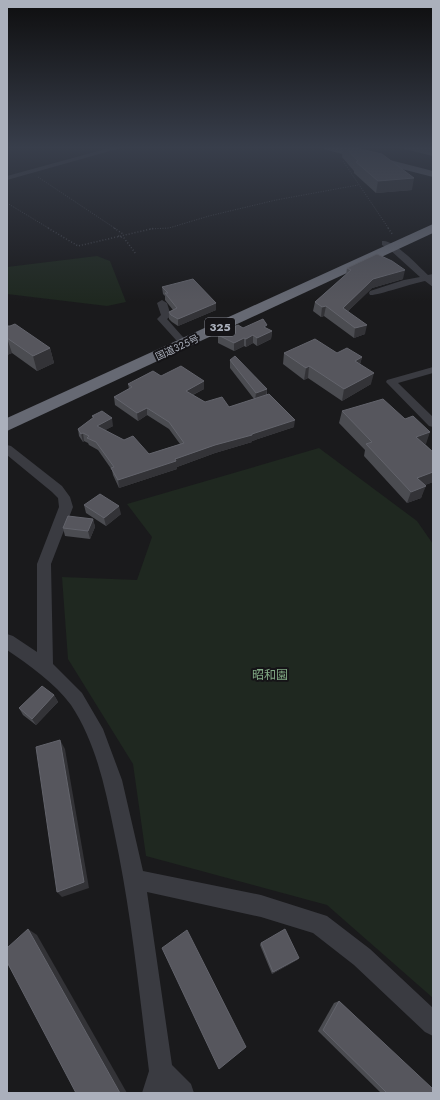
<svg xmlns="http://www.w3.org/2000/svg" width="440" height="1100" font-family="Jost,'Noto Sans JP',sans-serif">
<rect width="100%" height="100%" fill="#1a1a1c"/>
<g fill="#1f2820">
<path d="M97,256L110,261L126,302L107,306L7,294V267Z"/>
<path d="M319,448L417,521L433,544V998L327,905L146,856L133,764L68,659L62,577L137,580L152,537L127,504Z"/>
</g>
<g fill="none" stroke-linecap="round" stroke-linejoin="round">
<g stroke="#404249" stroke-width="1" stroke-dasharray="1 1.5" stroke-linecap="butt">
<path d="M343,161L389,229"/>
<path d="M38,177L116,229"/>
<path d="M7,203L50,229"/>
<path d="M150,229L169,228L209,216L276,200L358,185"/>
</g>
<g stroke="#404249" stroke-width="1.5" stroke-dasharray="1 2" stroke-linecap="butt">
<path d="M48,228L78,246L155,228"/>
<path d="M114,228L123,234"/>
<path d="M388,228L393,235"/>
<path d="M118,236L124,238L136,254"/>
</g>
<g fill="#3a3b41" fill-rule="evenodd">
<path d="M113,147H124L7,180V176Z"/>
<path d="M382,241C394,239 419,267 428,275L433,274V287L425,281C414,283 376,296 370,295L369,293L370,291L404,280L420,277L389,249L382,245Z"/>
<path d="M162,300L167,303L171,316L167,319L182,336L184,338L182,340H176L157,319L161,315L157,303Z"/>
<path d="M433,367V373L398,383L433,417V427L429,426L386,382L387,380Z"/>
<path d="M7,445L11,446L62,486L70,497L73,507L51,564L53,664L82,693L103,729L122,780L143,871L261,895L327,916L370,949L433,1008V1036L425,1032L354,965L313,933L261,917L147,892L172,1065L191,1084L194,1093H142L149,1071C139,991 131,910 114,831C105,787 96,743 71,705C55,683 29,665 7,650V634L13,636L37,652V564L59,507L58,498L52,492L7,455Z"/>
</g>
<path fill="#565861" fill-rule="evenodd" d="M322,147H339L433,171V177L323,149Z"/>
<path fill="#666973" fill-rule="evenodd" d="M433,224V233L7,431V418Z"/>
</g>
<g fill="#4b4c51">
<path d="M343,147H351L412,190L376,193L354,173V171L342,157Z"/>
<path d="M396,147H433V156Z"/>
<path d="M347,268L403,279L372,288L348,311L365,334L354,338L324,316L321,317L313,311L315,302L346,275Z"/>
<path d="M162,287L216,310L178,326L172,322L169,319V312L173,310L165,300V296L163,294Z"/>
<path d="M7,326L50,348L54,363L37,371L12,353L7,355Z"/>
<path d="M243,328H266L272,331L271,339L257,346L253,343L246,347L244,346L234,351L218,343V335Z"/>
<path d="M284,353H337L362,357L360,364L371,384L342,401L308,378L304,380L283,364Z"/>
<path d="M230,360L267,389V394L294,427L252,441V442L215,453L177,467V469L119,488L113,475L112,470L98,450L89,445L88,443L84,441L83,442L79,436L78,429L93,418L92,416L113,426L105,430L149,454L180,444L169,429L147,415L138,421L115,405L114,397L129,389L128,384L161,376L204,381V389L193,395L205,402L229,407L254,399L230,368Z"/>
<path d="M342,411L426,444H425L433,452V482L425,485L421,498L407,503L364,456L365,450L339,423Z"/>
<path d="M84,505L121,514L106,526L86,513Z"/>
<path d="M93,519L95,527L90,539L65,536L63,528Z"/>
<path d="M54,695L58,702L36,725L23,715L19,708Z"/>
<path d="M261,943L299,958L297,960L272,974L260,945Z"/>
<path d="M339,1001L433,1093H381L318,1031L334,1003Z"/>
</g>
<g fill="#333337">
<path d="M414,178L412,190L376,193L378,181Z"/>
<path d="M405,270L403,279L372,288L342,317L343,308L373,279Z"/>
<path d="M216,303V310L178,326V319Z"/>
<path d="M326,306L324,316L321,317L322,307Z"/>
<path d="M367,325L365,334L354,338L355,328Z"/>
<path d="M272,331L271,339L257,346V338Z"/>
<path d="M253,335V343L246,347V339Z"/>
<path d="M7,338L12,353L7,355Z"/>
<path d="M244,338V346L234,351V343Z"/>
<path d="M50,348L54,363L37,371L33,356Z"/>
<path d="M362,357L359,369L355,361Z"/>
<path d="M309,366L308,378L304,380L306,368Z"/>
<path d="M374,373L371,384L342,401L344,389Z"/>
<path d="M204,381V389L186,398V391Z"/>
<path d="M267,389L266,397L255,401L256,393Z"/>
<path d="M147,408V415L138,421L137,413Z"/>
<path d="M112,418L113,426L98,434L97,426Z"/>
<path d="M295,420L294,427L252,441V442L215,453L177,467V469L119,488L118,480L215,445Z"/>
<path d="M430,432L426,444L412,448L416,437Z"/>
<path d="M83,433L84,441L83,442L81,434Z"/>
<path d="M433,472V482L413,490L417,478Z"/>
<path d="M426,486L421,498L407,503L411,492Z"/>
<path d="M119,506L121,514L106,526L104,518Z"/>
<path d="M93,519L95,527L90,539L88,531Z"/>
<path d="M54,695L58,702L36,725L32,719Z"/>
<path d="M60,740L65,749L89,888L62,897L57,892Z"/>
<path d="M28,929L37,935L127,1093H120Z"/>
<path d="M299,958L297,960L272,974L273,972Z"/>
</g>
<g fill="#56565d" stroke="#63646c">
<path d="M345,147H351L382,154L414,178L378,181L356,162L358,161Z"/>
<path d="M377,254L392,261L405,270L373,279L343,308L367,325L355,328L326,306L322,307L315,302L351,270L347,268Z"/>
<path d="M193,279L216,303L178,319L171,315L169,312L177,308L165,293H168L162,287Z"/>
<path d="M263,319L267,325L264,327L272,331L257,338L253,335L246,339L244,338L234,343L218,335L238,325L243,328Z"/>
<path d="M15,324L50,348L33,356L7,338V326H10Z"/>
<path d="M315,339L337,353L347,348L362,357L355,361L374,373L344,389L309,366L306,368L284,353Z"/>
<path d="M235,356L267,389L256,393L230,360Z"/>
<path d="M181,366L204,381L186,391L205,402L222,397L229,407L269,394L295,420L252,434V435L215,445L175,459L176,461L118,480L111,468L114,467L96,442L87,438L89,436L83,433L81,434L78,429L94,417L92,416L102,411L112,418L97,426L124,440L133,436L149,454L184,443L169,422L147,408L137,413L114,397L132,387L128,384L153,371L161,376Z"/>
<path d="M383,399L405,419L413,416L430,432L416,437L433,452V472L417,478L426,486L411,492L366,444L372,442L342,411Z"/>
<path d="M100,494L119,506L104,518L84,505Z"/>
<path d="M68,516L93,519L88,531L63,528Z"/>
<path d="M42,686L54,695L32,719L19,708Z"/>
<path d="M60,740L84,882L57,892L36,747Z"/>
<path d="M28,929L120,1093H76L7,962V948Z"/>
<path d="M285,929L299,958L273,972L261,943Z"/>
<path d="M187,930L246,1047L219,1069L162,948Z"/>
<path d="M339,1001L433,1089V1093H387L323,1030Z"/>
</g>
<linearGradient id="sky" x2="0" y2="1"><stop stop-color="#0e0e0f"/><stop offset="0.49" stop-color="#383e4b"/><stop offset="1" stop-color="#383e4b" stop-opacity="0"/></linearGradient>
<rect width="440" height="301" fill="url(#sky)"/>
<g text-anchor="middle" stroke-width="4" stroke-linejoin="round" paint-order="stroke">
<g font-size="10" fill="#abb0bc" stroke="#151417">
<text transform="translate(177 347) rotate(-25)" y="4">国道325号</text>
</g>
<rect fill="#151417" stroke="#7e818a" stroke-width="1" x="205" y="318" width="30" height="18" rx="3"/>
<g font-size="11" font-weight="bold" fill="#abb0bc">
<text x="220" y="331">325</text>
</g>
<g font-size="12" fill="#81a884" stroke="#151417">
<text x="270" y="679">昭和園</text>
</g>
</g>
<rect width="440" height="1100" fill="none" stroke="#abb0bc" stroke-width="16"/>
</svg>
